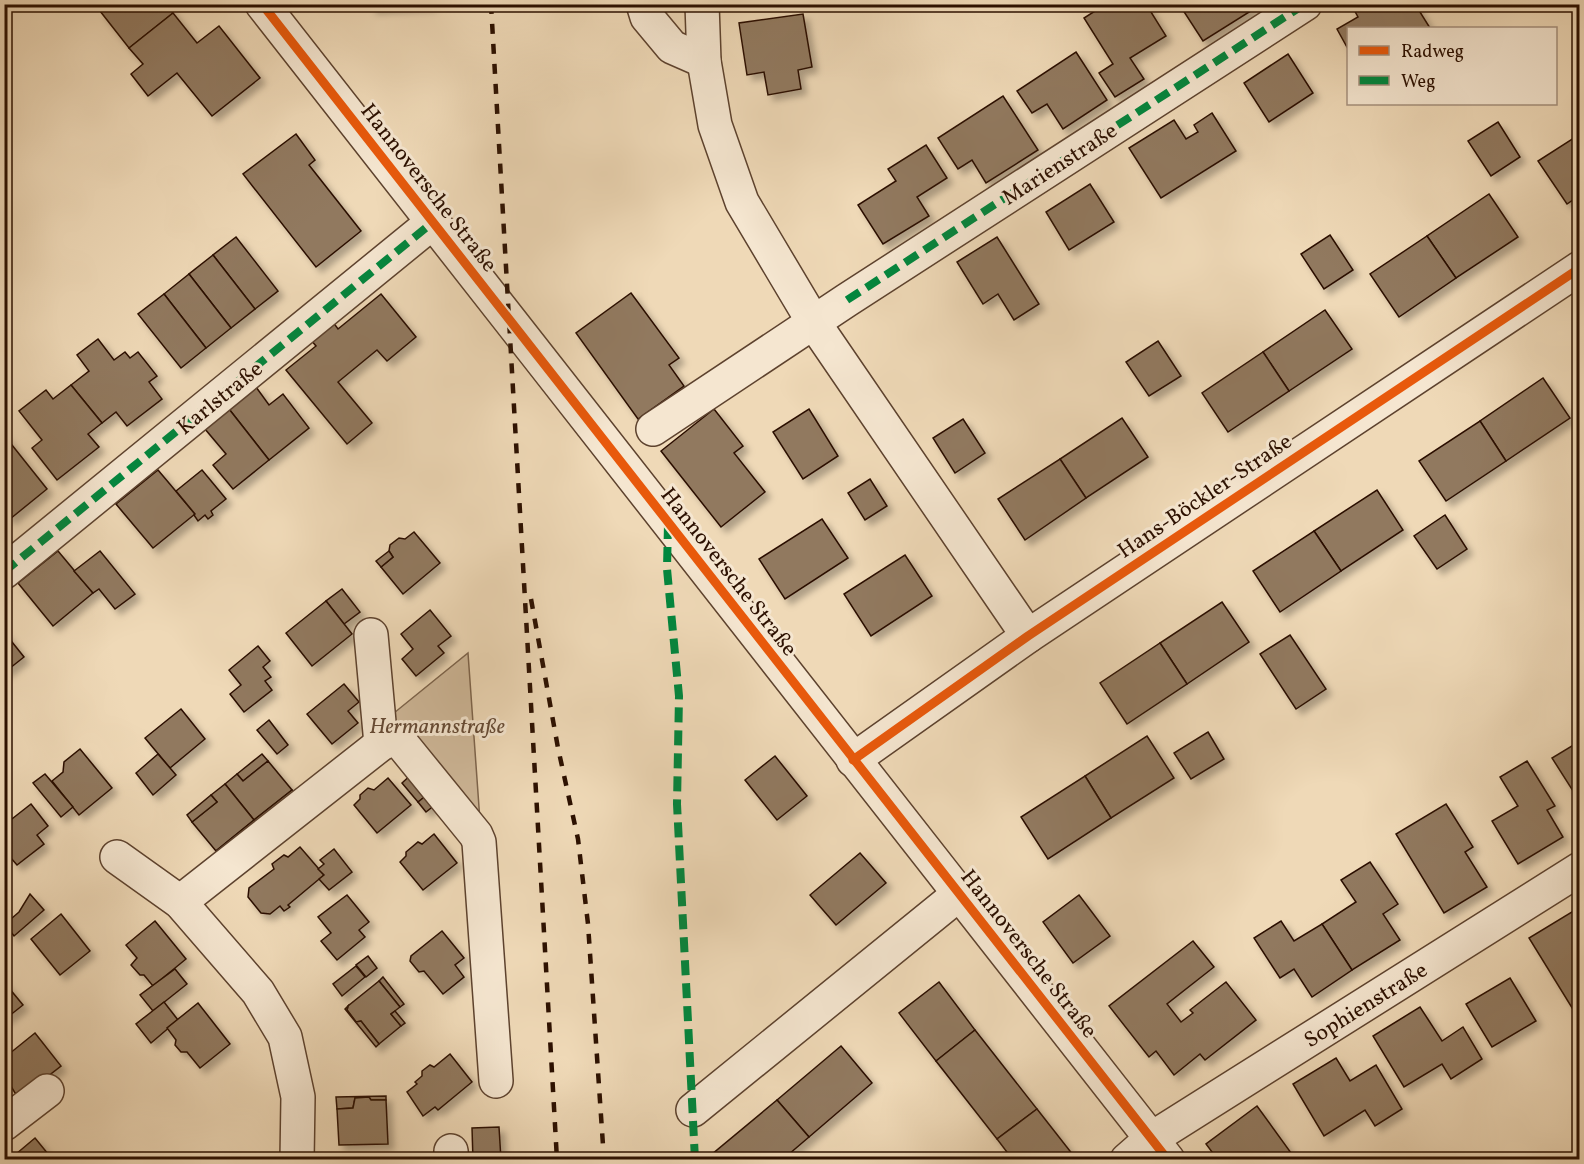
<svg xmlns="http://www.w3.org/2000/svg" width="1584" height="1164" font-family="Vollkorn,serif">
<defs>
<filter id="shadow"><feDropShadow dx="5.5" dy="5.5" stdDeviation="3" flood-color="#0004"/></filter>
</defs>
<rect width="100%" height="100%" fill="#efd9b7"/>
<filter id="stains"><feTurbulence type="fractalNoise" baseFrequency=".00333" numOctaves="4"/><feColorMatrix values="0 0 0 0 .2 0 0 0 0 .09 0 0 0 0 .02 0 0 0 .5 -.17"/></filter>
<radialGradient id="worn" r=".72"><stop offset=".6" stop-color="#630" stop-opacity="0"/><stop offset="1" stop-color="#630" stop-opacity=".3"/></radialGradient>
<path fill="#ceb798" stroke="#7d644c" stroke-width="1.5" d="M468,653L481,835L389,717Z"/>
<g fill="#91795f" stroke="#2c1000" stroke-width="1.5" filter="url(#shadow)">
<path d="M108,4H166L173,13L129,48L100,11Z"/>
<path d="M371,4H431V5L371,8Z"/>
<path d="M1106,4H1146L1166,36L1130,58L1144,79L1115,97L1099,73L1113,64L1084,18Z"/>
<path d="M1179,4H1251L1254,9L1203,41Z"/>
<path d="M1355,4H1415L1430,28H1348V49L1337,29L1358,17L1352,6Z"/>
<path d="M173,13L197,43L219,26L260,78L212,116L177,73L148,96L131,74L143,64L129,48Z"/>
<path d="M803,14L812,67L798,70L801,89L768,95L764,72L747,75L739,23Z"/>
<path d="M1076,52L1107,100L1063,129L1047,104L1032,113L1017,91Z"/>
<path d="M1288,54L1313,93L1269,122L1244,83Z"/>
<path d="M1003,96L1038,150L986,183L972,160L958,169L938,138Z"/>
<path d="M1212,113L1236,151L1161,198L1129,148L1174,120L1186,139L1198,132L1194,125Z"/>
<path d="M1498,122L1520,157L1491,176L1468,141Z"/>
<path d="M296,134L315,160L309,165L361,231L316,267L243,174Z"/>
<path d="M1580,134V195L1567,204L1538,161Z"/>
<path d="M926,145L947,178L917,197L929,216L883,244L858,205L896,181L888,169Z"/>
<path d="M1090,184L1114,222L1069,250L1046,212Z"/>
<path d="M1489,194L1518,237L1456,278L1427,236Z"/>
<path d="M1330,235L1353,270L1324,289L1301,254Z"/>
<path d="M1427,236L1456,278L1399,317L1370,274Z"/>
<path d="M236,237L278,291L255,309L213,255Z"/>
<path d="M997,237L1039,304L1014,320L998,294L983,304L957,262Z"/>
<path d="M213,255L255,309L231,328L189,274Z"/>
<path d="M189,274L231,328L206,348L164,294Z"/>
<path d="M631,293L679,358L669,365L684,386L638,419L576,333Z"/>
<path d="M164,294L206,348L181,368L138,314Z"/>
<path d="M381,294L416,337L387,361L377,350L338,382L372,423L347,444L286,370L316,346L311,340L333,322L338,329Z"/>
<path d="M1325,310L1352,349L1289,391L1263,352Z"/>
<path d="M98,339L114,360L125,352L130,358L138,352L157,376L149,382L162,399L127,426L116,412L102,423L71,385L89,371L77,355Z"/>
<path d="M1158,341L1181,376L1149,396L1126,362Z"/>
<path d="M1263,352L1289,391L1228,432L1202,393Z"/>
<path d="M1543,378L1570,418L1506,461L1480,421Z"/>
<path d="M71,385L102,423L88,434L99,447L57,480L32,448L42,440L19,411L46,390L53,399Z"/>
<path d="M256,387L269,405L283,394L309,428L269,460L229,409Z"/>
<path d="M229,409L269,460L233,489L213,465L226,454L205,429Z"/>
<path d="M714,409L743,446L734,453L765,492L721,527L661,451Z"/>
<path d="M809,409L838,456L803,479L773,432Z"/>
<path d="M1122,418L1148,457L1086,498L1060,459Z"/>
<path d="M963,419L985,453L955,473L933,438Z"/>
<path d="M1480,421L1506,461L1446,501L1419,461Z"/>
<path d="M4,435L47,489L10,519L4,512Z"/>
<path d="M1060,459L1086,498L1025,540L998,499Z"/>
<path d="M158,470L195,514L153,548L116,504Z"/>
<path d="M202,470L226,499L211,511L213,515L208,519L205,515L198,521L194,515L195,514L176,491Z"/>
<path d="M870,479L887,506L865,520L848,493Z"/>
<path d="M1377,490L1403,530L1341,571L1314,531Z"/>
<path d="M1445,515L1467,549L1437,569L1414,536Z"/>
<path d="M822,519L848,558L785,599L759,559Z"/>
<path d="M1314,531L1341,571L1280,612L1253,571Z"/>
<path d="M414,532L440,563L403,594L381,567L393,557L389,551L390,545L399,538L405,539Z"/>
<path d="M58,551L93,593L53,626L18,583Z"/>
<path d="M100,551L135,594L115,609L99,589L93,593L74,571Z"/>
<path d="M389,551L393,557L381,567L376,561Z"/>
<path d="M905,555L932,596L871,636L844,594Z"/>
<path d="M342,589L360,612L344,624L326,601Z"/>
<path d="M326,601L352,634L312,666L286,633Z"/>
<path d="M1222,602L1249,642L1187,684L1160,643Z"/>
<path d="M430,610L451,636L438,646L444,653L416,676L402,659L413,649L401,634Z"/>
<path d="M4,632L24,657L5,672L4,671Z"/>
<path d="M1290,635L1326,689L1296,709L1260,654Z"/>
<path d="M1160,643L1187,684L1127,724L1100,683Z"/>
<path d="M258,646L270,661L263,667L271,677L265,681L272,690L244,712L230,694L241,685L229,670Z"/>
<path d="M344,684L359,702L348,711L358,723L332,744L307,714Z"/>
<path d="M181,709L205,739L170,768L145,738Z"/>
<path d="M269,720L288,745L277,754L257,730Z"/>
<path d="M1208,732L1224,759L1191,779L1174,753Z"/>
<path d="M1147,736L1174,778L1111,818L1085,776Z"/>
<path d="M1580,741V802L1552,758Z"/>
<path d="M80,749L112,788L79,815L52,781L63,772L64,762Z"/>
<path d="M158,754L176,775L153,795L136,773Z"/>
<path d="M262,754L268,761L243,781L237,774Z"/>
<path d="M775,756L807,796L777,820L745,780Z"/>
<path d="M268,761L292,790L254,820L225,784L237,774L243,781Z"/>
<path d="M1527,761L1555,806L1547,810L1563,837L1518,864L1492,821L1518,806L1500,777Z"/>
<path d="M415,771L432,791L418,802L402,783Z"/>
<path d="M45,774L73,807L61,817L33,783Z"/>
<path d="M1085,776L1111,818L1048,859L1021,817Z"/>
<path d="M388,778L411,805L377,833L354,805L360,799V795L368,788L374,790Z"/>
<path d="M225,784L254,820L216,851L192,822L217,802L211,795Z"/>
<path d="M292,790L295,794L257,824L254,820Z"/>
<path d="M432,791L440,801L426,812L418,802Z"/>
<path d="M211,795L217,802L192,822L187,815Z"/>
<path d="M31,804L48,826L37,835L44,844L17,865L4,850V821L8,822Z"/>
<path d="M1446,804L1473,847L1465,852L1487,887L1444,913L1396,834Z"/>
<path d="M254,820L257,824L219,855L216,851Z"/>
<path d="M434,834L457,863L423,890L400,862L406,856V852L418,842L422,844Z"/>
<path d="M300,847L324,875L288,905L290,907L284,911L280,906L270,914L261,913L248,897L249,888L274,869L272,864L284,855L288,857Z"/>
<path d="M334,849L352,872L329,890L319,879L324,875L318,869L324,864L320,860Z"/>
<path d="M860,853L886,883L836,925L810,895Z"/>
<path d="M1370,862L1398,904L1383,914L1400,940L1352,970L1322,924L1356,902L1341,880Z"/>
<path d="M30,894L44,910L14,936L5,924L19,912Z"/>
<path d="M347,895L369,922L359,930L365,937L337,960L321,941L331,933L318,917Z"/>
<path d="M1079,895L1110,936L1073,963L1043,922Z"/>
<path d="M1580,907V1008L1574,1011L1529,938Z"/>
<path d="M61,914L90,951L60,975L31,939Z"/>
<path d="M155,921L186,959L153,986L144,975H140L131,965L137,958L126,945Z"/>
<path d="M1281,921L1294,941L1322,924L1352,970L1312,997L1294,969L1280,978L1254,938Z"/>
<path d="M442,931L464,958L455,965L464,977L443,994L424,971L419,972L410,961L411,956Z"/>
<path d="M1193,941L1214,967L1167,1004L1181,1022L1193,1013L1190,1010L1226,982L1256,1020L1205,1060L1200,1054L1174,1075L1156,1051L1149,1057L1109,1006Z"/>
<path d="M368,956L377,968L366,977L356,965Z"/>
<path d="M356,966L365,977L342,996L333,984Z"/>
<path d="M175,969L187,984L153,1011L140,995Z"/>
<path d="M383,977L404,1004L400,1007L379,981Z"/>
<path d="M1510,978L1536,1021L1492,1047L1466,1004Z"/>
<path d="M379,981L400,1007L391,1014L401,1026L379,1044L361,1021L356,1022L347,1010L348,1006Z"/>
<path d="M4,982L23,1005L4,1020Z"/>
<path d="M939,982L975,1030L936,1061L899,1013Z"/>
<path d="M164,1002L178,1020L151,1043L136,1024Z"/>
<path d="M198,1003L230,1044L200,1068L187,1052H181L175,1045L176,1040L167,1028Z"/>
<path d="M348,1006L347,1010L356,1022L361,1021L379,1044L376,1047L345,1009Z"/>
<path d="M1420,1007L1442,1041L1463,1027L1482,1059L1451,1079L1442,1064L1404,1087L1373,1036Z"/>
<path d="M395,1011L405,1023L401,1026L391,1014Z"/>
<path d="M975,1030L1037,1109L997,1139L936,1061Z"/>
<path d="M35,1033L61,1066L21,1097L18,1093H15L5,1076L8,1074L4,1070V1058Z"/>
<path d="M841,1046L872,1083L809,1137L777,1100Z"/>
<path d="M450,1054L472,1082L438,1110L435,1107L423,1116L407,1092L417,1084L415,1082L422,1076V1071L430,1065L434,1067Z"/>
<path d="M1336,1058L1350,1081L1376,1065L1402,1109L1375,1126L1365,1110L1324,1136L1293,1084Z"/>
<path d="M386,1096V1100H371L369,1097L355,1098L353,1108L337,1109L336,1097Z"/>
<path d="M369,1097L371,1100H386L388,1144L339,1145L337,1109L353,1108L355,1098Z"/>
<path d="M777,1100L809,1137L782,1160H714L711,1155Z"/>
<path d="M1257,1106L1294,1157L1290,1160H1218L1206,1144Z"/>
<path d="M1037,1109L1077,1160H1013L997,1139Z"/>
<path d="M499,1127L501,1160H473L472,1128Z"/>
<path d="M35,1138L53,1160H9Z"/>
</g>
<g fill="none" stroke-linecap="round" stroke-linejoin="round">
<defs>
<g id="minor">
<path d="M262,4L1168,1160"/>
<path d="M643,4L647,17L672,47L704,61"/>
<path d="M702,4L704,61L715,125L742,202L814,323L1028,636"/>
<path d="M653,429L847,300L1305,4"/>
<path d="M4,572L433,222"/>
<path d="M371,635L381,744"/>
<path d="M853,760L1028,636L1580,268"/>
<path d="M117,857L180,902L258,992L285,1037L298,1097L297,1160"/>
<path d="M180,902L381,744L394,738L402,744L476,835L479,842L496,1081"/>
<path d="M693,1110L959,894"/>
<path d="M4,1124L47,1091"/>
<path d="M451,1151L452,1160"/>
<path d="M1127,1160L1151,1139L1580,869"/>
</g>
</defs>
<use href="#minor" stroke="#5d422e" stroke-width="36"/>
<use href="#minor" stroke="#f5e6d0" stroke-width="33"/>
<g stroke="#2c1000" stroke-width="4.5" stroke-dasharray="10 10" stroke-linecap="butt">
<path d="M491,4L557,1160"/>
<path d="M531,599L558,748L578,839L588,924L604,1160"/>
</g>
<g stroke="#00873e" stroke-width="8" stroke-dasharray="15 8" stroke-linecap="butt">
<path d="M847,300L1305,4"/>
<path d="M668,524L667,569L679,696L677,804L695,1160"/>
<path d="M4,572L433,222"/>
</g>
<defs>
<g id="cycleway">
<path d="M262,4L1168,1160"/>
<path d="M853,760L1028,636L1580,268"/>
</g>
</defs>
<use href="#cycleway" stroke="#f5e6d0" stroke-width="13"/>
<use href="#cycleway" stroke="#e8590c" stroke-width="9"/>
</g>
<g text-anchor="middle" stroke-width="6" stroke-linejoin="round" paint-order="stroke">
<g font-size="22" fill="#2c1000" stroke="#f5e6d0">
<text transform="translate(1059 163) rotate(-33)" y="8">Marienstraße</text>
<text transform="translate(430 187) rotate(52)" y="8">Hannoversche Straße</text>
<text transform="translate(219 397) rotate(-39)" y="8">Karlstraße</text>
<text transform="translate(1204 495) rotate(-34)" y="8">Hans-Böckler-Straße</text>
<text transform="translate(730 571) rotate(52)" y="8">Hannoversche Straße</text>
<text transform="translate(1030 953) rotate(52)" y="8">Hannoversche Straße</text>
<text transform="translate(1365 1004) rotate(-32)" y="8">Sophienstraße</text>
</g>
<g font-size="22" font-style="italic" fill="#654a35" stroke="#f5e6d0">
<text x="437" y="733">Hermannstraße</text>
</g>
</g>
<rect width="1584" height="1164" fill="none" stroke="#efd9b7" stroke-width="24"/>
<rect x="6" y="6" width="1572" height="1152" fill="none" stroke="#2c1000" stroke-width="3"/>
<rect x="12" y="12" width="1560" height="1140" fill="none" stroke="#2c1000" stroke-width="1.5"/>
<rect x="1347" y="27" width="210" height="78" fill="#f5e6d0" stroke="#a5907d" stroke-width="1.5"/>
<rect x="1359" y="46" width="30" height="9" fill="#e8590c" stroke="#a5907d" stroke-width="1.5"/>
<text x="1401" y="57" font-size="18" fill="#2c1000">Radweg</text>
<rect x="1359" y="76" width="30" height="9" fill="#00873e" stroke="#a5907d" stroke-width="1.5"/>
<text x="1401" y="87" font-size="18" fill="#2c1000">Weg</text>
<rect width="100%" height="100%" filter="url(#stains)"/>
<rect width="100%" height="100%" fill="url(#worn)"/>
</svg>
